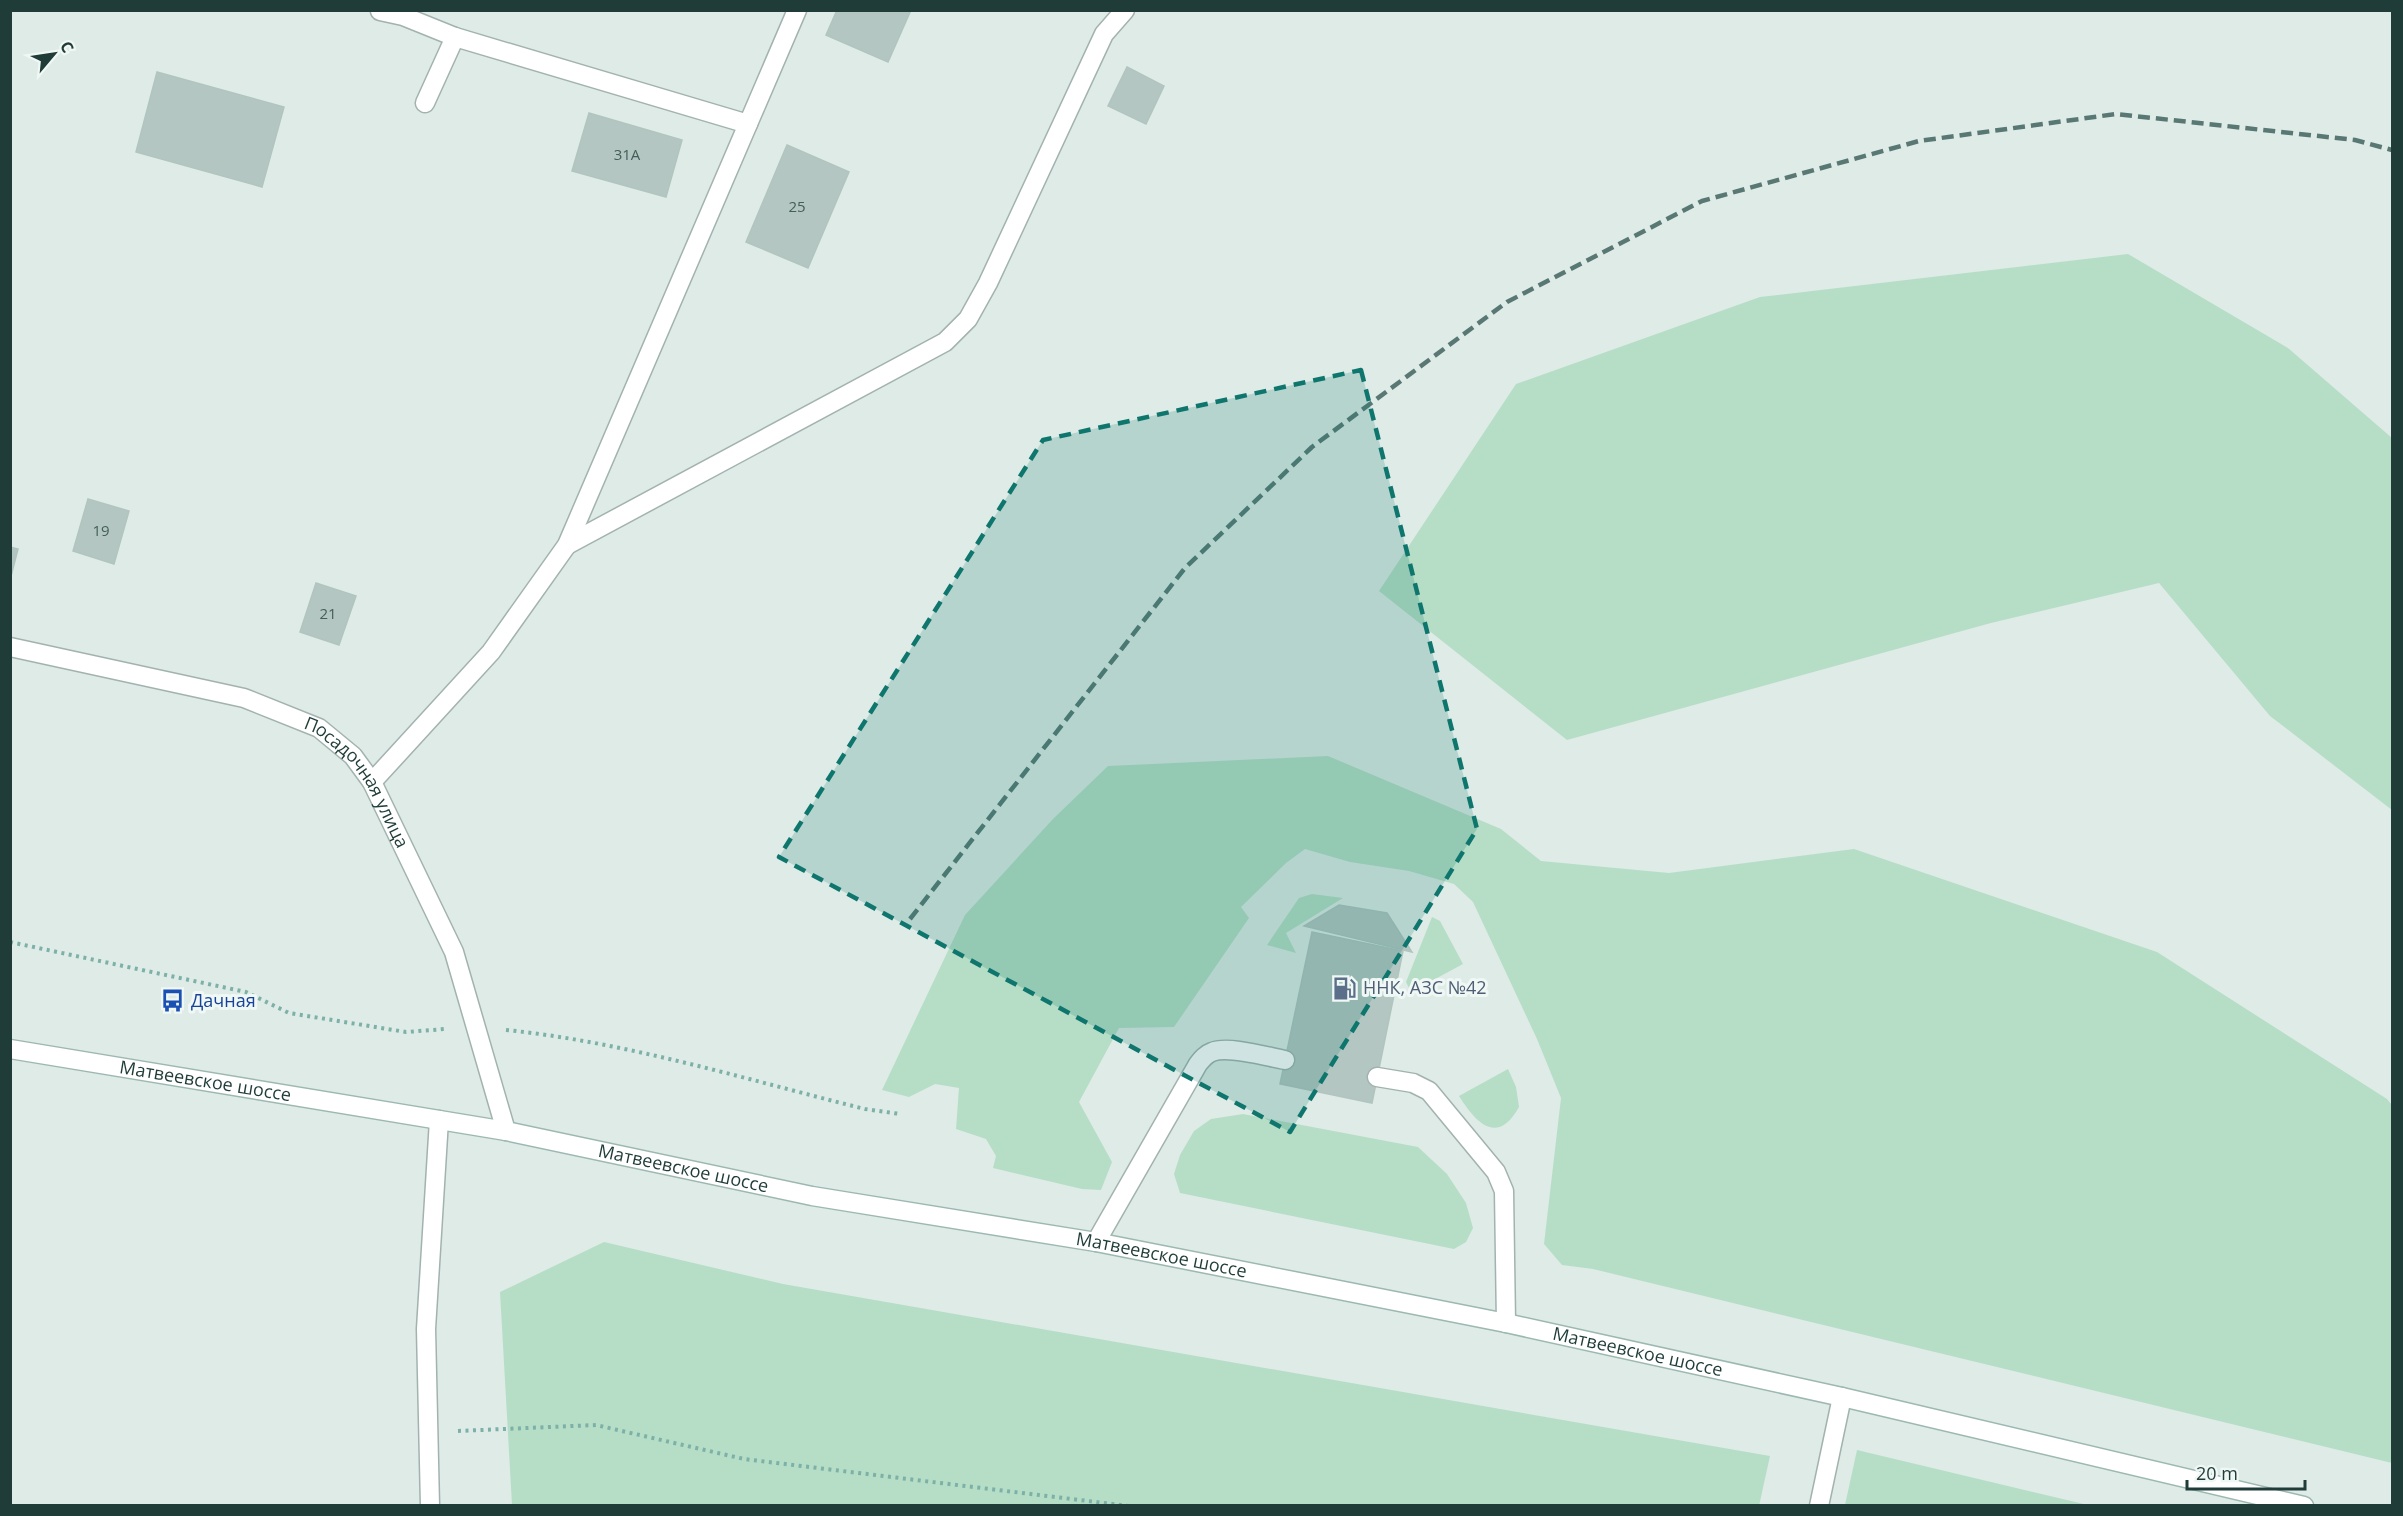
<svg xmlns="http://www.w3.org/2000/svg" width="2403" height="1516" font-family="'Open Sans',sans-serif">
<rect width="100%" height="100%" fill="#dfebe7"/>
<g fill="#b6dec6">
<path d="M2128,254L2288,348L2392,438V810L2270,716L2159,583L1991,623L1567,740L1379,591L1516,384L1760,297Z"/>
<path d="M1328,756L1501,829L1541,861L1669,873L1854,849L2157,952L2387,1099L2392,1105V1463L1593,1269L1562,1265L1544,1244L1561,1098L1537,1039L1473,902L1454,884L1409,871L1350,862L1305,849L1286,863L1241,907L1249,918L1174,1027L1119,1028L1079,1102L1112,1162L1101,1190L1082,1189L993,1168L996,1156L986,1139L956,1129L959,1088L935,1084L909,1097L882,1090L965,915L1053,819L1108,766Z"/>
<path d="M1312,894L1343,898L1286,933L1296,953L1267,945L1299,898Z"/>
<path d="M1432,917L1440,921L1463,964L1411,992L1406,982Z"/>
<path d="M1508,1069L1516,1087L1519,1107C1497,1146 1476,1123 1459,1096Z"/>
<path d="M1243,1114L1418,1147L1447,1174L1466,1203L1473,1228L1466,1242L1454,1249L1180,1193L1174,1174L1180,1155L1194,1131L1211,1119Z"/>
<path d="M604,1242L783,1284L1770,1456L1759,1506L512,1505L500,1292Z"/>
<path d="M1857,1450L2088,1505H1845Z"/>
</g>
<g fill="#b4c6c1" stroke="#b1c5bf" stroke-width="1.5">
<path d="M837,10H911L888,62L826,35Z"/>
<path d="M1127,67L1164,86L1146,124L1108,106Z"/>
<path d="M157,72L284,107L262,187L136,152Z"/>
<path d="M589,113L682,140L666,197L572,171Z"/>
<path d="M787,145L849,172L808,268L746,242Z"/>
<path d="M88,499L129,511L114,564L73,551Z"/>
<path d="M10,547L18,549L10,580Z"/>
<path d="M316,583L356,596L339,645L300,632Z"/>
<path d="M1339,905L1387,913L1412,952L1304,926Z"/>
<path d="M1312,932L1403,951L1372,1103L1280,1084Z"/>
</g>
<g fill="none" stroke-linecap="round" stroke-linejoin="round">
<defs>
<g id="lane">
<path d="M380,11L403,16L455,37L748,124"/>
<path d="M425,103L455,37"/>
<path d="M567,545L945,342L968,319L988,283L1104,34L1125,10"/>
<path d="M372,782L491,652L567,545L797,10"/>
<path d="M1377,1077L1413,1083L1429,1091L1496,1172L1504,1191L1506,1323"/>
<path d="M1096,1242L1198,1064C1202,1059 1206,1054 1212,1052C1228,1045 1268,1057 1285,1060"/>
<path d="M1819,1506L1842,1397"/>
</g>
<g id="street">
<path id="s1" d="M10,647L244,698L319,728L353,756L372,782L454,952L506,1131"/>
<path d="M430,1506L426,1329L439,1120"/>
</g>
<g id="secondary">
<path id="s2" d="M10,1049L506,1131L812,1196L1096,1242L1506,1323L1842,1397L2304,1506"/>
</g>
</defs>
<use href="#lane" stroke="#a2b3af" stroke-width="21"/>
<use href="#street" stroke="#a2b3af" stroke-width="21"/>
<use href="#secondary" stroke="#9db8b1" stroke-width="21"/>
<g stroke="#7db1a7" stroke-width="4" stroke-dasharray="3 4.5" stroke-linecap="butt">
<path d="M10,942L246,992L289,1013L406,1032L445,1029"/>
<path d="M506,1030C626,1042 748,1080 865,1109L900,1114"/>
<path d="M458,1431L596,1425L744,1459L1129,1506"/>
</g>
<use href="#lane" stroke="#fff" stroke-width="18"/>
<use href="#street" stroke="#fff" stroke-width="18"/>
<use href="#secondary" stroke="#fff" stroke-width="18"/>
<path stroke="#597874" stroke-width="4.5" stroke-dasharray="12 6" stroke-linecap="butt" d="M910,919L1185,568L1312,447L1507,302L1702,201L1919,141L2116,114L2355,140L2392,150"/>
</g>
<path fill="#0f766e" fill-opacity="0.2" stroke="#0f766e" stroke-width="4.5" stroke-dasharray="12 8" stroke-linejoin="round" d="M1361,370L1477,829L1290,1132L779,857L1043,440Z"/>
<defs>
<symbol id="fuel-bare" viewBox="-9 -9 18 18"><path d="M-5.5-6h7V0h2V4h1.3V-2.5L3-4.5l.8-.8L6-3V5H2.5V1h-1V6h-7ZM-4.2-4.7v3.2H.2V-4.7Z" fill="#5c6f8a" stroke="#f0f8f5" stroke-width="2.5" paint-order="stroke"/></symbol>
<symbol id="bus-bare" viewBox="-9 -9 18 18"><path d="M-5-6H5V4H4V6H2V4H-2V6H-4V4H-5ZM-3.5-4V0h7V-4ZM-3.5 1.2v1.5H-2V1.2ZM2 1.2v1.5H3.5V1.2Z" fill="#1a4fb4" stroke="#f0f8f5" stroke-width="2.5" paint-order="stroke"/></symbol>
</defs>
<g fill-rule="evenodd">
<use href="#fuel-bare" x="1328" y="972" width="33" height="33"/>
<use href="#bus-bare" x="156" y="984" width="33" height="33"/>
</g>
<g text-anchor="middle" stroke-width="6" stroke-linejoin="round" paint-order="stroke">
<g font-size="15" fill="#445e5a">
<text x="627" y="160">31А</text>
<text x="797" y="212">25</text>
<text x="101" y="536">19</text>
<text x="328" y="619">21</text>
</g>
<g font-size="18" fill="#1f3c38" stroke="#f0f8f5">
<text dy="6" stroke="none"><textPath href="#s1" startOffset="387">Посадочная улица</textPath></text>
<text dy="6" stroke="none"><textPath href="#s2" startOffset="198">Матвеевское шоссе</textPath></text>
<text dy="6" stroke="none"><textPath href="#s2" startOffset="684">Матвеевское шоссе</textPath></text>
<text dy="6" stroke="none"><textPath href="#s2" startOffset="1170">Матвеевское шоссе</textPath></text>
<text dy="6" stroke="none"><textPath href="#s2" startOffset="1656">Матвеевское шоссе</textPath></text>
</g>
<g font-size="18" fill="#4e5e75" stroke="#f0f8f5" text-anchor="start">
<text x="1363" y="994">ННК, АЗС №42</text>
</g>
<g font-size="18" fill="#164399" stroke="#f0f8f5" text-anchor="start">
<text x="191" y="1007">Дачная</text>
</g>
</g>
<rect width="2403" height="1516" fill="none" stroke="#1f3c38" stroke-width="24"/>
<g transform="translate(54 54) rotate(61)" stroke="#f0f8f5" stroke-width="4.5" paint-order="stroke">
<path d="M0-4.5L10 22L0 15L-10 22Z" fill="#1f3c38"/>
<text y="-9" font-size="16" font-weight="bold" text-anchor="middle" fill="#1f3c38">С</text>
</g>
<path d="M2187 1480v9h118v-9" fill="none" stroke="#1f3c38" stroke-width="3"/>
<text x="2196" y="1480" font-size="18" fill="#1f3c38" stroke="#f0f8f5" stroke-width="4.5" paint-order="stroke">20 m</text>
</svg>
